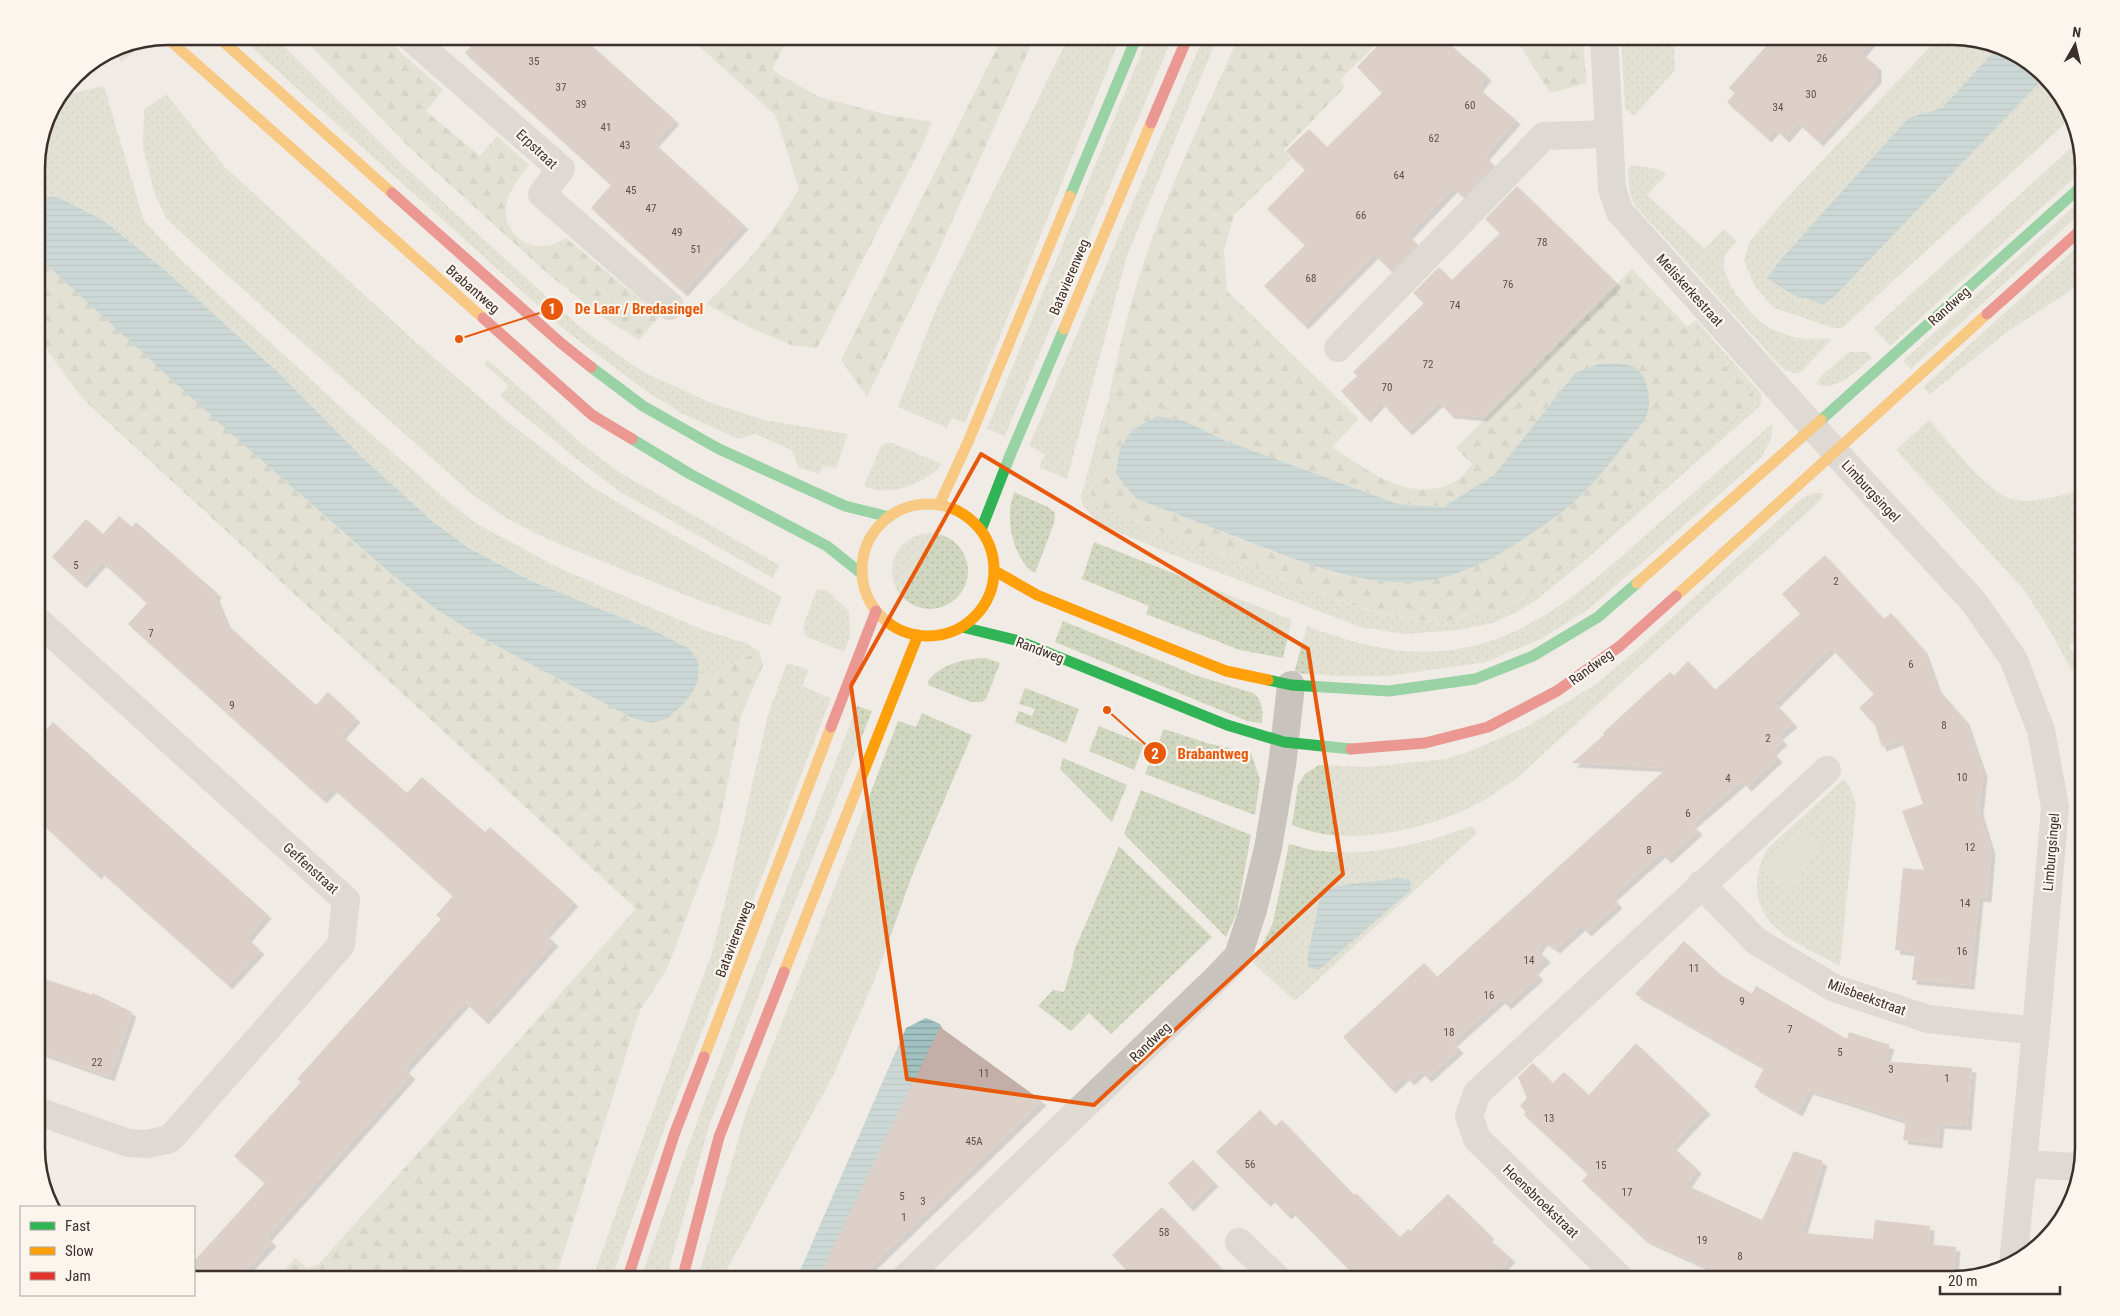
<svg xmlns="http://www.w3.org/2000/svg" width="2120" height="1316" font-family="'Roboto Condensed',sans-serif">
<defs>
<pattern id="grass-dots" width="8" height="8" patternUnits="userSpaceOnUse" patternTransform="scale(1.25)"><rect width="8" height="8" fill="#d1d6bf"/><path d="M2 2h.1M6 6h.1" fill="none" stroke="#b4b8a4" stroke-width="1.8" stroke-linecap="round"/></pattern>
<pattern id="forest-firs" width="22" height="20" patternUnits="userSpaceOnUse" patternTransform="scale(1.25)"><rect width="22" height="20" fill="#d1d6bf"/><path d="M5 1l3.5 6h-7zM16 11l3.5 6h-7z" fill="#b4b8a4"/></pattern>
<pattern id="water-rules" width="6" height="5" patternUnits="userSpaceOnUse" patternTransform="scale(1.25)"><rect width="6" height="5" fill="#a1c2c1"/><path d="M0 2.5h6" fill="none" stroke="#849e9d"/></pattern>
<filter id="shadow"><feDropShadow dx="4.5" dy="4.5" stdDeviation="0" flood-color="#0004"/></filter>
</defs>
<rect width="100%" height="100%" fill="#f0ebe5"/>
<g fill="url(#grass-dots)">
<path d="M239,36H274L405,167L515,268L586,332L643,372L709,402L764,420L848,434L836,468L824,466L819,474L798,467L792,450L755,434L739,439L683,414L649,393L566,331Z"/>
<path d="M1069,36H1121L965,423L952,418L947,428L898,407L936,309Z"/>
<path d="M1148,36H1173L1005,436L987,429Z"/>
<path d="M1204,36H1218L1127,256L1067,479L1039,467L1045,454L1029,446Z"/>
<path d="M1621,36H1674L1675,70L1634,116L1625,108Z"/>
<path d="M1940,36H1952L1996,49L1942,108L1908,118L1781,259L1767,278L1833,298L2044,78L2066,102L2071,118L1842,328H1833L1774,308L1755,287L1744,260L1750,241L1785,200Z"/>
<path d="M149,40L121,62L113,49L118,46Z"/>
<path d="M104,86L144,221L182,261L346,412L448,501L474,522L559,568L701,629L748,644L759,651L698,681L699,663L690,649L657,632L529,580L470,548L431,520L361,456L280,374L165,270L103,220L58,197H37V159L46,119L69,94Z"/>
<path d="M166,94L225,167L409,336L507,421L591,486L635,513L782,597L770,626L693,598L547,539L506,518L473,495L219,268L166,218L155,195L143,147L144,110Z"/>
<path d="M2077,142L2084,169L1890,346L1874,328Z"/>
<path d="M1631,165L1659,169L1666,175L1647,195L1705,249L1724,229L1737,241C1734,245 1727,251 1725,256C1717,276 1748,311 1762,323C1771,330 1783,334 1794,337C1805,341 1823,336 1831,340L1803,370L1797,374L1784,370L1634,204C1628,193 1629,181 1628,169Z"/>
<path d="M2084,197V210L1911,369L1903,361Z"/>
<path d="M2084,241V282L2007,332L1930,394L1923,387Z"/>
<path d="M1696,320L1762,395L1760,406L1582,563L1536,600L1517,612L1492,623L1459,630L1405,634L1360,627L1166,552L1099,524L1083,506L1081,497L1107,401L1090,503C1143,524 1196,544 1249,565C1322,594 1405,637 1486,615C1512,608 1533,591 1554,576L1756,399L1686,328Z"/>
<path d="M1849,352H1867L1872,358C1857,370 1837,393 1816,384L1822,375Z"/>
<path d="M488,360L588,449L619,472L779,565L773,578L619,491L574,457L500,396L509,386L484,364Z"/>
<path d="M1929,420C1947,439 1988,494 2012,499C2035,505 2061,494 2084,490V636L2069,645L2079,665L2072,671L2046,624L2024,590L1896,450Z"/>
<path d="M1773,423L1771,439L1762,457L1589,609L1541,639L1486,662L1388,676H1335L1294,673L1307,626C1350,642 1393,655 1440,651C1529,645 1596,579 1659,523C1697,490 1735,456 1773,423Z"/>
<path d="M886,443H892L942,464C924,484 890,498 864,486L881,446Z"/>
<path d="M1014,492L1048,507L1055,513L1054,523L1035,573C1019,565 1010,536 1010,519C1009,509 1012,500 1014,492Z"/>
<path d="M1814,493H1823L1822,499L1515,780C1502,788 1489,798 1475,805C1432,827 1366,843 1318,833C1309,831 1300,828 1292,825L1298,785L1305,774L1319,765L1368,767L1446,759L1473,750L1528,726L1596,684L1639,648L1801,499Z"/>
<circle cx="930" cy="571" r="38"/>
<path d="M1094,542L1292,620L1283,658L1240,650L1146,614L1149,606L1082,579Z"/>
<path d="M817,589L826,590L849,611L850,637L844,652L805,636L803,626Z"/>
<path d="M1063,621L1195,675L1253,693C1263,700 1263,712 1262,723L1247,721L1055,642Z"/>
<path d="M985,658L1000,663L986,699L982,702H971L928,685V681C942,663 964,659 985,658Z"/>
<path d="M787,663L809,670L802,686L831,698L665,1127L611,1280H592L629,1176L712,953L730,882L768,715Z"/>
<path d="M1025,688L1079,709L1066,743L1015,722L1019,711L1032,716L1035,709L1019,704Z"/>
<path d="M857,706L872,711L783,932L709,1126L666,1280H640L705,1100Z"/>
<path d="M922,713L972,735L913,873L876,976L833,1076L721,1280H697L748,1107L808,957L898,721L916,727Z"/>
<path d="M1099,726L1144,744L1134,770L1089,751Z"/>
<path d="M1164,729L1207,743L1251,753L1260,779L1255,815L1145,774Z"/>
<path d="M1063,758L1127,785L1112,822L1060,769Z"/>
<path d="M1844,779L1850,787L1856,804L1840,966C1806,947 1754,930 1757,883C1758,869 1761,858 1769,847Z"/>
<path d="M1141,790L1251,835L1237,912L1226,937L1124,834Z"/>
<path d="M1472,826L1477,833L1295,1001L1253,963L1273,923L1289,844C1299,846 1309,850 1319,851C1371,857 1423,844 1472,826Z"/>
<path d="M1119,846L1212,937L1111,1034L1089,1013L1071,1031L1038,1006L1053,990L1064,992L1073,962L1074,951Z"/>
</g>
<g fill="url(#forest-firs)" fill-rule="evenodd">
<path d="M301,36H383L443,90L426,111L480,156L497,136L529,165C520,177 509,190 506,205C502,227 522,249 545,246C553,245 559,242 566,238L660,316L639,340L601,316L547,273L413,151Z"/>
<path d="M688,36H789L772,70L819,97L889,115L932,122L924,142L817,348L791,345L751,328L706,304C744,267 771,236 799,189L776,116Z"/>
<path d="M1003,36H1035L936,257L867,397L841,360Z"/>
<path d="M1239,36H1436L1405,67L1379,41L1340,80L1345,87L1284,150L1292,159L1234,215L1224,250L1227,291L1359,419L1332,447C1369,471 1412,506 1456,481C1463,477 1468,469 1472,464L1456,448L1632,269L1757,399L1554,576C1533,591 1512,608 1486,615C1405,637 1322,593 1249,565C1196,544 1143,524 1090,503C1103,426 1116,348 1140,274C1166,192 1204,115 1239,36ZM1617,363L1646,417L1587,489L1338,574L1274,552L1137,499L1120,448L1132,430L1157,416L1185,421L1226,441L1398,504L1443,507L1494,475L1575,373L1598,364Z"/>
<path d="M1514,36H1582L1587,83L1550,93Z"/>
<path d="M37,256L220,424L389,572L433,607L480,637L632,718L651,723L692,693L698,681L759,651L763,665L742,713L717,836L668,967L640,1010L555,1280H277L295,1258L307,1268L318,1265L636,909L83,399L37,337Z"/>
</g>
<path fill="#d1d6bf" d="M1799,830L1821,849L1788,890L1765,865Z"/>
<g fill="url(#water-rules)">
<path d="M1996,49L2025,58L2044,78L1833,298L1823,304L1793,295L1767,278L1781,259L1908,118L1942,108Z"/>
<path d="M37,197H58L103,220L165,270L280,374L361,456L431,520L469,548L529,580L657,632L690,649L699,663L698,681L692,693L682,706L666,719L651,723L632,718L480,637L433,607L389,572L220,424L37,256Z"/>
<path d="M1617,363C1622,364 1628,365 1632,366C1648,373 1653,403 1646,417C1642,425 1635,432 1630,438C1608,466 1584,497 1554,518C1513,547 1463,581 1411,582C1354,584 1299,561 1247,541C1210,527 1174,513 1137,499L1124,485L1116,473L1120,448L1132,430L1157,416L1185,421L1226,441L1398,504L1443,507L1494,475L1575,373L1598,364Z"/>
<path d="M1398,878L1410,880L1411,890L1319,970L1309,968L1307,959L1320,898L1328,890L1337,886Z"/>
<path d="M926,1018L940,1024L966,1075L826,1280H796L906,1028Z"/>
</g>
<g fill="#c3afa7" filter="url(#shadow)">
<path d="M480,36H581L675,120L654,143L744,225L683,292L591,208L611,185L465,53Z"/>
<path d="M1387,36H1440L1487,76L1478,88L1516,120L1485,156L1494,165L1463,197L1453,188L1408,235L1417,244L1391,271L1374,254L1304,325L1264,286L1305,245L1267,209L1305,170L1286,151L1309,129L1327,147L1382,93L1357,67Z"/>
<path d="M1775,36H1876L1861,53L1877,66V79L1819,142L1798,123L1785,138L1775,129L1767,138L1727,102L1735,93L1729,88Z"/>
<path d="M1517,186L1617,283L1483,417L1450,414L1439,402L1408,431L1381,402L1366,418L1341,391L1357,376L1353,372L1424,303L1413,293L1439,267L1452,280L1500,233L1485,219Z"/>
<path d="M119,516L132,527L136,522L217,593L215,597L229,630L231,628L316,705L328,692L356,718L341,735L407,793L422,777L485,832L490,827L574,902L545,934L554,942L484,1020L465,1002L404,1069L411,1075L267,1237L272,1242L237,1280H194V1261L265,1183L234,1156L301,1082L297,1079L441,919L436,915L453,896L333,788L322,799L128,624L147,603L102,562L82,584L52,557L86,519L103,534Z"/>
<path d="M1825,555L1884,619L1891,613L1923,649L1937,688L1965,720L1973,744L1983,772L1979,811L1991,850L1987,898L1979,897L1970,985L1912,980L1915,952L1895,950L1903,868L1924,870L1902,811L1923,804L1901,740L1882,747L1875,725L1859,708L1874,694L1831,648L1775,703L1793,723L1778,736L1783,741L1772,751L1778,758L1747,787L1742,781L1692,824L1698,831L1667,859L1661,853L1612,897L1618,904L1587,932L1581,926L1556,949L1543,941L1537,950L1546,958L1534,970L1539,976L1507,1005L1501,999L1453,1042L1459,1049L1427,1078L1421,1071L1410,1081L1405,1076L1391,1089L1343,1037L1424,963L1437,977L1667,768L1572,763L1604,735L1603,733L1646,693L1670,672L1674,676L1688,661L1715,690L1800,614L1782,594Z"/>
<path d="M53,722L267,914L247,938L260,950L228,985L100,871L97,875L37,819V740Z"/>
<path d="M1684,941L1721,975L1752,994L1756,986L1847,1039L1849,1032L1890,1045L1885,1061L1972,1068L1967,1126L1940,1124L1938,1144L1903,1140L1906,1121L1809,1090L1798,1112L1754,1087L1764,1068L1635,994Z"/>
<path d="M37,976L92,995L93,993L132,1012L110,1077L37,1051Z"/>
<path d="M940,1027L1042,1101L857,1280H817Z"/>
<path d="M1636,1043L1706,1110L1672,1146L1697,1169L1686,1185L1762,1220L1794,1151L1823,1161L1802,1233L1873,1239L1875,1220L1930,1226L1929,1244L1956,1247L1953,1280H1753L1734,1271L1730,1278L1644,1239L1582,1181L1588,1174L1524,1115L1526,1112L1520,1106L1527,1098L1518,1077L1533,1063L1553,1083L1564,1072L1589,1095Z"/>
<path d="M1260,1110L1275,1126L1282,1120L1354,1195L1356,1193L1400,1237L1408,1229L1410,1231L1448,1194L1490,1235L1488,1238L1511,1258L1491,1280H1359L1291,1211L1287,1215L1271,1198L1266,1202L1216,1152Z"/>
<path d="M1193,1160L1214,1182L1189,1207L1168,1183Z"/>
<path d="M1162,1207L1233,1280H1136L1112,1255Z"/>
</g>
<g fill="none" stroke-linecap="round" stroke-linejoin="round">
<g stroke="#c9c3be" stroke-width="28">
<path d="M409,36L561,169L542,194L670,306"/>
<path d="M1604,36L1612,189L1620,212L1857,476L1973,601L2013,658L2041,730L2055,807L2036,1031L2013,1264"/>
<path d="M1338,348L1544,136L1608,134"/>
<path d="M37,620L346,900L341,945L170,1139L148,1144L128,1143L37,1111"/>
<path d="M1701,884L1756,941L1834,988L1928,1019L2036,1031"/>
<path d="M2024,1164L2078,1167"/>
<path d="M1239,1242L1279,1280"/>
<path d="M903,1280L1217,978L1238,956L1253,910L1268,848L1282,766L1291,685"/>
<path d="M1622,1280L1477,1139L1469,1116L1477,1093L1827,770"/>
</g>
<g stroke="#30b455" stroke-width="11">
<path d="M1070,196L1137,36"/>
<path d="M591,367L643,406L719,449L845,506L889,517"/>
<path d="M1821,420L2084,184"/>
<path d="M632,439L690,474L827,546L862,574"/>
<path d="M981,530L1009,458L1064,329"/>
<path d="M962,627L1019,641L1227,725L1284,742L1351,749"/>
<path d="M1268,680L1291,685L1389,691L1475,679L1533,656L1598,617L1637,583"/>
</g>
<g stroke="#ff9f0a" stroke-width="11">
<path d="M217,36L392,193"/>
<path d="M166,37L483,318"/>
<path d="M1064,329L1151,123"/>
<circle cx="928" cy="570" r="66"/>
<path d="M939,505L968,442L1070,196"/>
<path d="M995,571L1037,595L1226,671L1268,680"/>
<path d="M1637,583L1821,420"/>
<path d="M1676,596L1987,314"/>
<path d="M784,972L918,635"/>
<path d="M704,1057L831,727"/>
</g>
<g stroke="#e5322d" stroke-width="11">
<path d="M1151,123L1188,36"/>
<path d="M392,193L562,344L591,367"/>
<path d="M1987,314L2084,227"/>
<path d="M483,318L592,415L632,439"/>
<path d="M831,727L876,611"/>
<path d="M1351,749L1425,743L1488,727L1557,691L1620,646L1676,596"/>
<path d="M627,1280L674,1135L704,1057"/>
<path d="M682,1280L719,1137L784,972"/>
</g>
</g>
<path d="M0 0H2120V1316H0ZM981,454L1308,649L1343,874L1094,1105L907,1079L851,686Z" fill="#f0ebe5" fill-opacity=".55" fill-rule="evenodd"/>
<path fill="none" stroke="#e8590c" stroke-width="4" stroke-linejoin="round" d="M981,454L1308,649L1343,874L1094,1105L907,1079L851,686Z"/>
<g text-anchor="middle" stroke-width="4.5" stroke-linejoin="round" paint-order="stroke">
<g font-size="11" fill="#5d504a">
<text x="1822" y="62">26</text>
<text x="534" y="65">35</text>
<text x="561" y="91">37</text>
<text x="1811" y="98">30</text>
<text x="581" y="108">39</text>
<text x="1470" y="109">60</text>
<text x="1778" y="111">34</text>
<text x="606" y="131">41</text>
<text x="1434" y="142">62</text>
<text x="625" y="149">43</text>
<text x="1399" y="179">64</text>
<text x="631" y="194">45</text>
<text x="651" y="212">47</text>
<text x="1361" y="219">66</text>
<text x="677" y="236">49</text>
<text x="1542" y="246">78</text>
<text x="696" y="253">51</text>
<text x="1311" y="282">68</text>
<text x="1508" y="288">76</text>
<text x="1455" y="309">74</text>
<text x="1428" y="368">72</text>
<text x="1387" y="391">70</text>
<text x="76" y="569">5</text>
<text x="1836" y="585">2</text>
<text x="151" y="637">7</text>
<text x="1911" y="668">6</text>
<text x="232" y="709">9</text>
<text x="1944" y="729">8</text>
<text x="1768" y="742">2</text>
<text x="1962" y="781">10</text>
<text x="1728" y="782">4</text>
<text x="1688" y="817">6</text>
<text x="1970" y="851">12</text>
<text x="1649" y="854">8</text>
<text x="1965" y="907">14</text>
<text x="1962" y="955">16</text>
<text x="1529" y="964">14</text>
<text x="1694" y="972">11</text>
<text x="1489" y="999">16</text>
<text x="1742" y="1005">9</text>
<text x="1790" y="1033">7</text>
<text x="1449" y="1036">18</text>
<text x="1840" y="1056">5</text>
<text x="97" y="1066">22</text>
<text x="1891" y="1073">3</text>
<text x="984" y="1077">11</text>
<text x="1947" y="1082">1</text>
<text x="1549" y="1122">13</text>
<text x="974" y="1145">45A</text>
<text x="1250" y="1168">56</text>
<text x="1601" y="1169">15</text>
<text x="1627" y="1196">17</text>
<text x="902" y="1200">5</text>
<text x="923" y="1205">3</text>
<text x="904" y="1221">1</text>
<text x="1164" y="1236">58</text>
<text x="1702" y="1244">19</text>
<text x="1740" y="1260">8</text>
</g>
<g font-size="14" fill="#3b302b" stroke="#fbf5ee">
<text transform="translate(537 149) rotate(43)" y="5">Erpstraat</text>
<text transform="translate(1069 277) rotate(-67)" y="5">Batavierenweg</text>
<text transform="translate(473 289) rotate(41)" y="5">Brabantweg</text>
<text transform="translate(1690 290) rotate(48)" y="5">Meliskerkestraat</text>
<text transform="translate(1949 306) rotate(-42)" y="5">Randweg</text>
<text transform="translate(1871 491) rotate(47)" y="5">Limburgsingel</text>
<text transform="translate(1040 650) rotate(21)" y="5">Randweg</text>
<text transform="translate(1591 667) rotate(-36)" y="5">Randweg</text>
<text transform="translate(2051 852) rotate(-85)" y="5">Limburgsingel</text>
<text transform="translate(311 868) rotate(42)" y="5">Geffenstraat</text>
<text transform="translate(734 939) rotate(-69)" y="5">Batavierenweg</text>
<text transform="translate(1867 997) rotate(20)" y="5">Milsbeekstraat</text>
<text transform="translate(1150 1042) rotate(-44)" y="5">Randweg</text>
<text transform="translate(1541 1201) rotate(44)" y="5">Hoensbroekstraat</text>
</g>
</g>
<path d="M0 0H2120V1316H0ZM168 45H1952A123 123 0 0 1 2075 168V1148A123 123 0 0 1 1952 1271H168A123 123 0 0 1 45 1148V168A123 123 0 0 1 168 45Z" fill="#fbf5ee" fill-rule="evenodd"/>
<path fill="none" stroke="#3b302b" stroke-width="2.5" d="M168 45H1952A123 123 0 0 1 2075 168V1148A123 123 0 0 1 1952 1271H168A123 123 0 0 1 45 1148V168A123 123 0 0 1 168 45Z"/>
<path fill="none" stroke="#e8590c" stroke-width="2" d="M459 339L552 309M1107 710L1155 753"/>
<g fill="#e8590c" stroke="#fbf5ee" stroke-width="2">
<circle cx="459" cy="339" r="5"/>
<circle cx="1107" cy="710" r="5"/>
<circle cx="552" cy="309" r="12"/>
<circle cx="1155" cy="753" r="12"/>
</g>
<g font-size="15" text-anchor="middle" font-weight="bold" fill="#fff">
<text x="552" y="314">1</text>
<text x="1155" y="759">2</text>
</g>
<g font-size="15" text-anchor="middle" font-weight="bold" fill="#e8590c" stroke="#fbf5ee" stroke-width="4.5" stroke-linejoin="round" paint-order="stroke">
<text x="639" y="314">De Laar / Bredasingel</text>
<text x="1213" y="759">Brabantweg</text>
</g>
<rect x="20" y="1206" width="175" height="90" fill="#fbf5ee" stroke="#aea6a0"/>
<rect x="30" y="1222" width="25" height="8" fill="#30b455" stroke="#aea6a0"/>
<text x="65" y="1231" font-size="15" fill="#3b302b">Fast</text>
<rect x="30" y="1247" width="25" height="8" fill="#ff9f0a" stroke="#aea6a0"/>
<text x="65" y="1256" font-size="15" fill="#3b302b">Slow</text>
<rect x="30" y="1272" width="25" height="8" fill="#e5322d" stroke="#aea6a0"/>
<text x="65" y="1281" font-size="15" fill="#3b302b">Jam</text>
<g transform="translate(2075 45) rotate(8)" stroke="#fbf5ee" stroke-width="4" paint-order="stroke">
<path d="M0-4L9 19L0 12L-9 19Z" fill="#3b302b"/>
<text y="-8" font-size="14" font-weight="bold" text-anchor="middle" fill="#3b302b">N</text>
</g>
<path d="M1940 1286v8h120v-8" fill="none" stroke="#3b302b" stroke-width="2.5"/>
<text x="1948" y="1286" font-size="15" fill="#3b302b" stroke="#fbf5ee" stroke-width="4" paint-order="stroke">20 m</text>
</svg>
